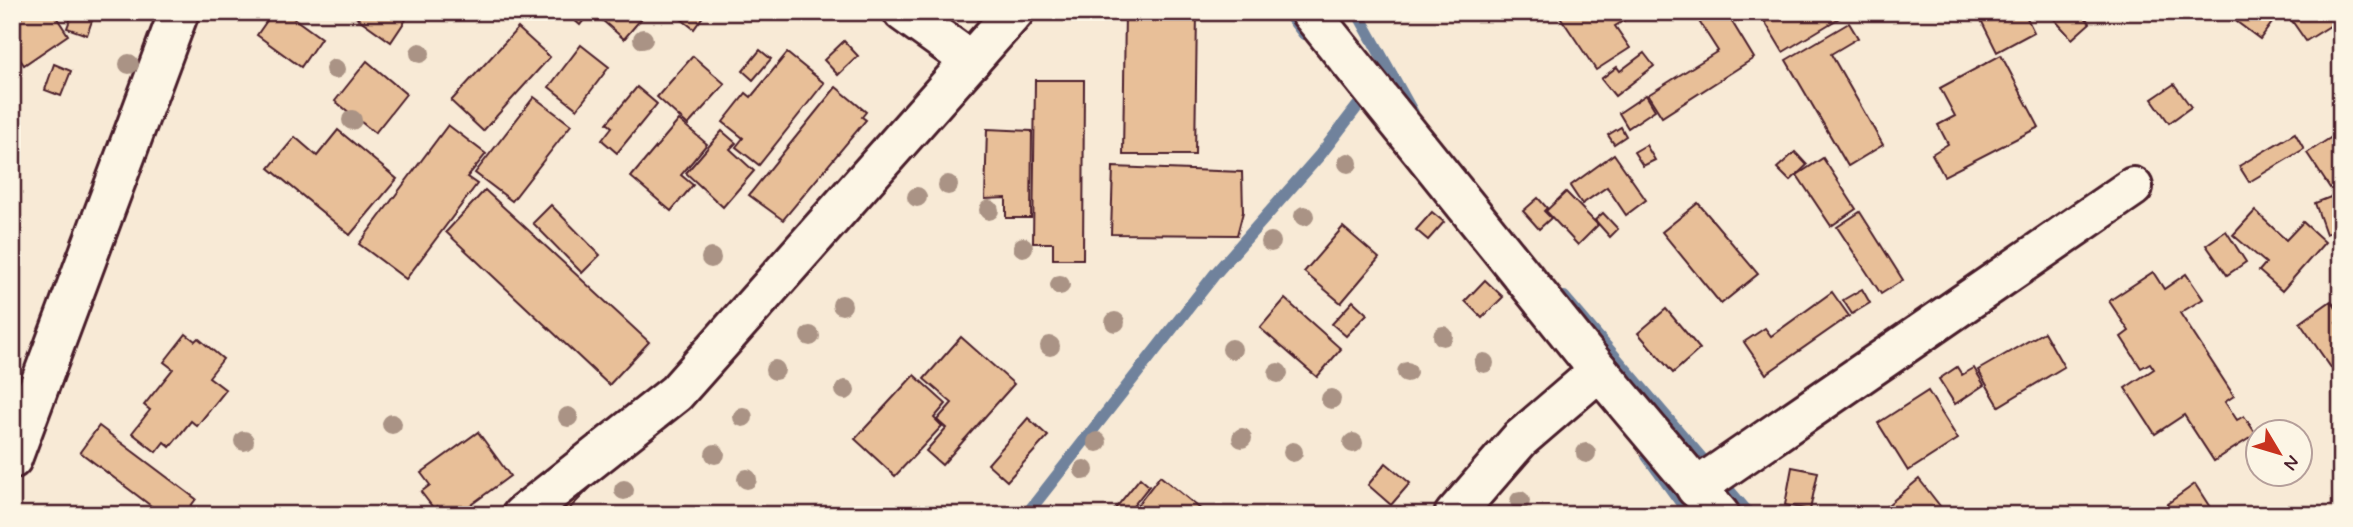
<svg xmlns="http://www.w3.org/2000/svg" width="2353" height="527" font-family="Mynerve,sans-serif">
<rect width="100%" height="100%" fill="#f8ead6"/>
<filter id="ink" filterUnits="userSpaceOnUse"><feTurbulence type="fractalNoise" baseFrequency=".0143" numOctaves="2"/><feDisplacementMap in="SourceGraphic" scale="14" xChannelSelector="R" yChannelSelector="G"/><feConvolveMatrix kernelMatrix="1 2 1 2 8 2 1 2 1" color-interpolation-filters="sRGB"/></filter>
<g filter="url(#ink)">
<g fill="none" stroke-linecap="round" stroke-linejoin="round">
<g stroke="#6f829c" stroke-width="12">
<path d="M1287,12L1304,34"/>
<path d="M1357,12L1413,113"/>
<path d="M1564,297L1750,515"/>
<path d="M1647,456L1690,515"/>
<path d="M1026,515L1215,274L1320,155L1360,103"/>
</g>
</g>
<g fill="#e8bf98" stroke="#4a1f2b" stroke-width="2">
<path d="M25,12H53L68,35L24,65L12,48V24L26,14Z"/>
<path d="M73,12H95L87,35L67,28Z"/>
<path d="M273,12H285L321,38L301,67L257,35Z"/>
<path d="M349,12H411L391,42Z"/>
<path d="M565,12H590L580,25Z"/>
<path d="M597,12H647L624,39L595,14Z"/>
<path d="M672,12H706L694,29Z"/>
<path d="M1125,12H1197L1195,155H1123Z"/>
<path d="M1557,12H1620L1625,20L1615,26L1630,48L1596,70Z"/>
<path d="M1693,12H1726L1754,58L1662,117L1648,95L1718,51Z"/>
<path d="M1759,12H1838L1841,17L1783,52Z"/>
<path d="M1987,12H2024L2034,32L1997,52L1979,16Z"/>
<path d="M2062,12H2080L2090,23L2072,39L2054,19Z"/>
<path d="M2244,12H2280L2260,39L2237,22Z"/>
<path d="M2299,12H2341V19L2306,41L2290,18Z"/>
<path d="M1849,23L1858,38L1831,54L1883,145L1848,166L1786,60Z"/>
<path d="M518,28L550,57L483,131L451,101Z"/>
<path d="M844,41L858,56L838,75L824,60Z"/>
<path d="M581,45L609,67L577,109L549,87Z"/>
<path d="M760,50L771,59L753,80L743,71Z"/>
<path d="M787,53L824,83L759,165L736,147L743,138L723,122L746,93L751,97Z"/>
<path d="M1644,53L1654,66L1615,96L1601,79L1617,67L1620,71Z"/>
<path d="M2001,55L2039,127L1944,176L1932,154L1948,144L1938,125L1955,116L1940,88Z"/>
<path d="M693,56L725,84L688,125L657,97Z"/>
<path d="M367,61L406,94L375,133L335,101Z"/>
<path d="M54,64L71,71L61,96L45,90Z"/>
<path d="M1035,80H1084L1083,259H1053V243H1033Z"/>
<path d="M2174,84L2191,107L2169,123L2152,99Z"/>
<path d="M637,87L657,104L617,153L602,140L612,127L607,123Z"/>
<path d="M836,87L866,112L862,117L866,120L783,220L749,195Z"/>
<path d="M1646,95L1655,110L1628,128L1619,113Z"/>
<path d="M534,97L571,125L512,201L475,173Z"/>
<path d="M679,120L707,144L681,175L693,185L671,211L631,177Z"/>
<path d="M448,125L486,154L467,177L477,184L406,279L359,244Z"/>
<path d="M1621,127L1626,136L1614,144L1608,135Z"/>
<path d="M987,129L1032,131L1031,218H1006V198L985,199Z"/>
<path d="M338,130L397,179L350,235L269,168L295,137L317,156Z"/>
<path d="M722,131L736,143L730,149L754,171L723,207L686,173Z"/>
<path d="M2341,131V181L2330,188L2307,153Z"/>
<path d="M2295,133L2304,149L2249,182L2239,166Z"/>
<path d="M1646,145L1655,160L1643,166L1634,152Z"/>
<path d="M1795,152L1807,165L1790,181L1777,168Z"/>
<path d="M1614,154L1646,200L1626,215L1607,187L1582,204L1570,186Z"/>
<path d="M1823,158L1856,209L1831,226L1797,175Z"/>
<path d="M1113,167L1242,172L1243,212L1237,235L1111,234Z"/>
<path d="M485,190L649,342L609,385L446,232Z"/>
<path d="M1566,192L1598,225L1578,245L1546,211Z"/>
<path d="M2341,193V228L2326,234L2315,203Z"/>
<path d="M1538,198L1547,208L1544,211L1551,218L1539,229L1523,211Z"/>
<path d="M1698,203L1758,274L1721,304L1662,232Z"/>
<path d="M551,205L600,255L582,273L533,223Z"/>
<path d="M2255,211L2286,240L2303,222L2325,242L2282,291L2259,271L2266,263L2233,235Z"/>
<path d="M1432,212L1444,222L1428,240L1416,230Z"/>
<path d="M1860,212L1903,280L1881,294L1837,227Z"/>
<path d="M1603,213L1618,229L1610,237L1595,220Z"/>
<path d="M1343,227L1379,258L1341,303L1304,272Z"/>
<path d="M2226,231L2246,262L2227,275L2206,245Z"/>
<path d="M2153,272L2164,289L2186,274L2203,299L2180,313L2234,396L2225,402L2237,420L2244,416L2256,434L2214,461L2184,415L2155,434L2125,388L2154,369L2150,363L2141,368L2121,337L2129,331L2109,301Z"/>
<path d="M1485,280L1503,297L1482,318L1465,301Z"/>
<path d="M1862,289L1870,303L1852,314L1843,300Z"/>
<path d="M1832,292L1849,316L1766,374L1744,342L1765,328L1771,336Z"/>
<path d="M1285,299L1341,349L1317,377L1260,328Z"/>
<path d="M1353,301L1367,314L1346,336L1332,324Z"/>
<path d="M2331,301L2341,315V319L2336,323L2341,330V362L2332,369L2300,323Z"/>
<path d="M1666,309L1700,349L1673,373L1638,333Z"/>
<path d="M2044,332L2064,367L1999,406L1978,370Z"/>
<path d="M186,334L195,341L198,338L223,359L209,377L226,390L197,426L191,421L170,447L164,442L156,452L132,433L150,410L144,405L173,369L164,362Z"/>
<path d="M961,337L1014,384L942,465L926,451L946,428L937,420L952,403L924,379Z"/>
<path d="M1957,367L1962,375L1974,368L1984,385L1955,404L1939,379Z"/>
<path d="M914,375L946,404L934,418L942,426L895,476L855,439Z"/>
<path d="M1928,391L1958,439L1908,471L1878,423Z"/>
<path d="M1028,418L1048,436L1007,481L988,464Z"/>
<path d="M99,426L196,499L184,515H163L80,452Z"/>
<path d="M478,432L510,476L457,515H443L437,506L434,509L421,492L430,485L421,473Z"/>
<path d="M1386,463L1410,483L1391,505L1368,485Z"/>
<path d="M1792,467L1818,472L1810,510L1785,505Z"/>
<path d="M1160,476L1208,515H1130Z"/>
<path d="M581,477L591,487L567,511L557,501Z"/>
<path d="M1140,478L1149,486L1126,515H1120L1114,510Z"/>
<path d="M1919,479L1947,515H1876Z"/>
<path d="M2195,484L2215,515H2175L2167,504Z"/>
</g>
<g fill="none" stroke-linecap="round" stroke-linejoin="round">
<defs>
<g id="minor">
<path d="M903,12L971,61"/>
<path d="M1310,12L1599,371L1720,515"/>
<path d="M12,459L179,12"/>
<path d="M1696,488L2133,187"/>
<path d="M522,515L676,393L1014,12"/>
<path d="M1454,515L1520,439L1599,371"/>
</g>
</defs>
<use href="#minor" stroke="#4a1f2b" stroke-width="44"/>
<use href="#minor" stroke="#fcf5e5" stroke-width="38"/>
</g>
<g fill="#aa9385">
<circle cx="643" cy="39" r="10"/>
<circle cx="420" cy="53" r="10"/>
<circle cx="129" cy="64" r="10"/>
<circle cx="335" cy="69" r="10"/>
<circle cx="352" cy="120" r="10"/>
<circle cx="1348" cy="163" r="10"/>
<circle cx="948" cy="185" r="10"/>
<circle cx="917" cy="197" r="10"/>
<circle cx="989" cy="210" r="10"/>
<circle cx="1304" cy="216" r="10"/>
<circle cx="1271" cy="242" r="10"/>
<circle cx="1023" cy="247" r="10"/>
<circle cx="711" cy="258" r="10"/>
<circle cx="1060" cy="285" r="10"/>
<circle cx="842" cy="305" r="10"/>
<circle cx="1115" cy="322" r="10"/>
<circle cx="810" cy="336" r="10"/>
<circle cx="1443" cy="336" r="10"/>
<circle cx="1050" cy="346" r="10"/>
<circle cx="1232" cy="349" r="10"/>
<circle cx="1484" cy="363" r="10"/>
<circle cx="775" cy="370" r="10"/>
<circle cx="1407" cy="372" r="10"/>
<circle cx="1278" cy="373" r="10"/>
<circle cx="845" cy="390" r="10"/>
<circle cx="1331" cy="399" r="10"/>
<circle cx="568" cy="417" r="10"/>
<circle cx="743" cy="417" r="10"/>
<circle cx="392" cy="424" r="10"/>
<circle cx="1242" cy="438" r="10"/>
<circle cx="244" cy="441" r="10"/>
<circle cx="1097" cy="442" r="10"/>
<circle cx="1353" cy="443" r="10"/>
<circle cx="1293" cy="452" r="10"/>
<circle cx="1586" cy="453" r="10"/>
<circle cx="715" cy="454" r="10"/>
<circle cx="1084" cy="470" r="10"/>
<circle cx="747" cy="479" r="10"/>
<circle cx="624" cy="490" r="10"/>
<circle cx="1520" cy="501" r="10"/>
</g>
</g>
<rect width="2353" height="527" fill="none" stroke="#fcf5e5" stroke-width="42"/>
<rect x="21" y="21" width="2311" height="485" fill="none" stroke="#4a1f2b" stroke-width="2.5" filter="url(#ink)"/>
<g transform="translate(2279 453) rotate(128)"><circle r="33" fill="#fcf5e5" stroke="#b59f9b" stroke-width="2"/>
<path d="M0-5L12 26L0 18L-12 26Z" fill="#c8321e"/>
<text y="-10" font-size="19" font-weight="bold" text-anchor="middle" fill="#4a1f2b">N</text>
</g>
</svg>
